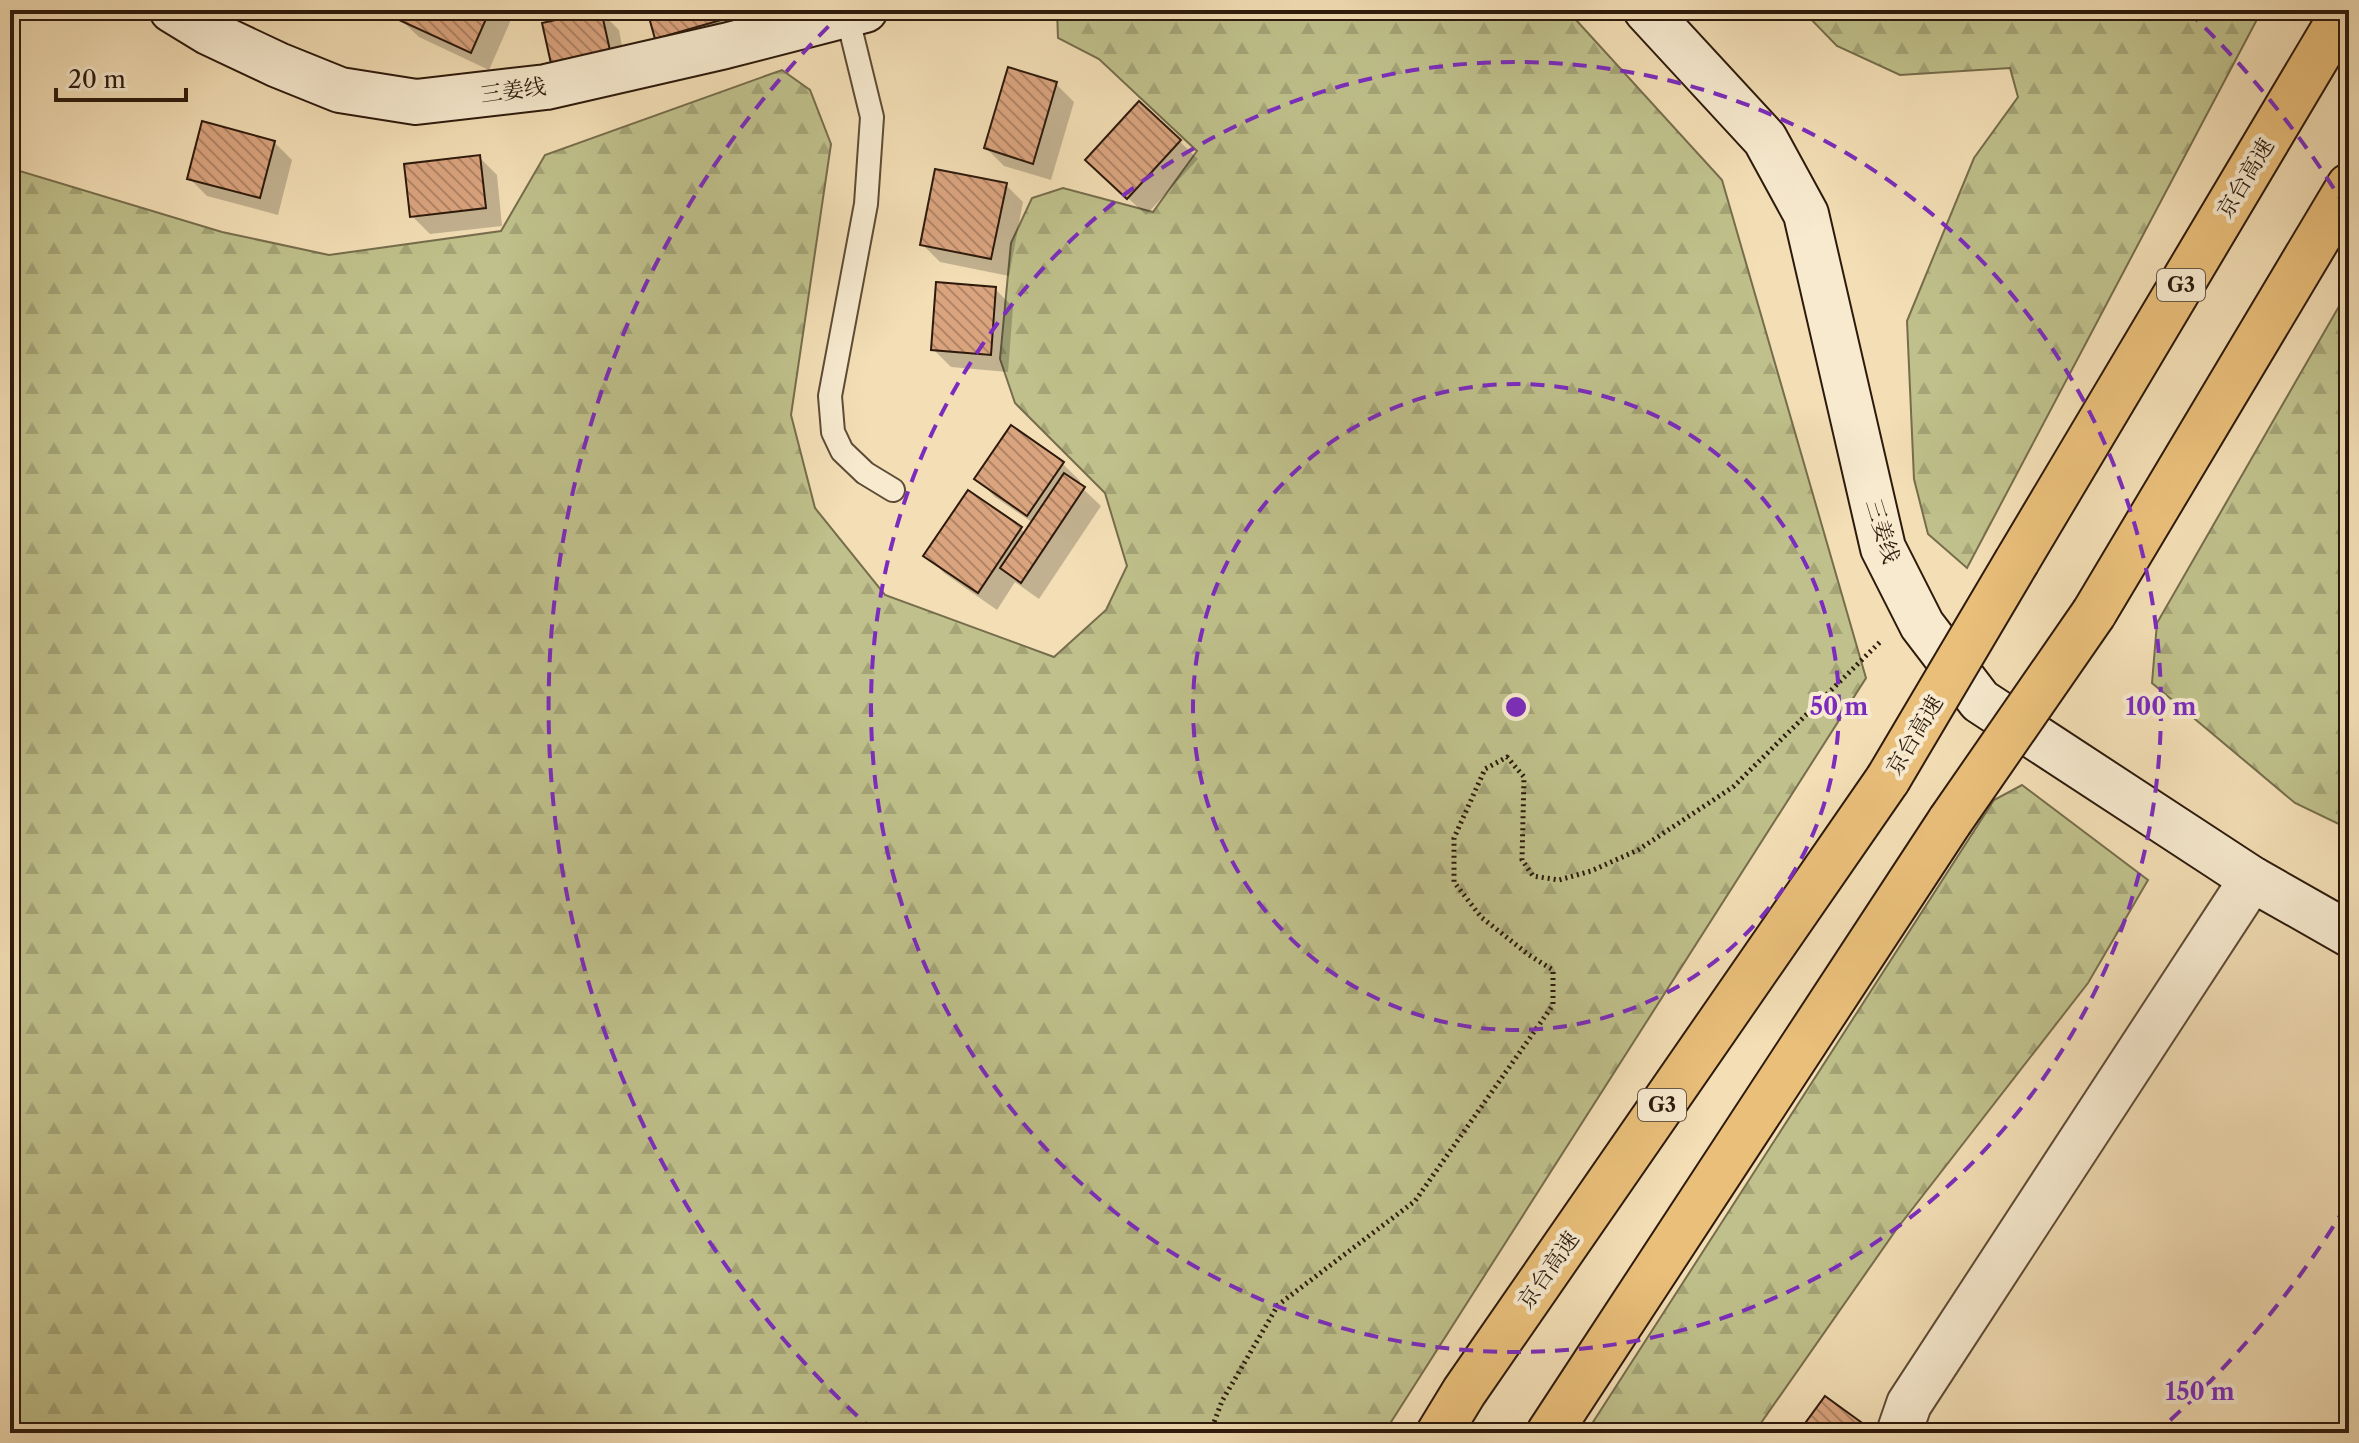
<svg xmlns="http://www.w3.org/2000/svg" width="2359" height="1443" font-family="'Libre Caslon Text','Noto Serif SC',serif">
<defs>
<pattern id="forest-firs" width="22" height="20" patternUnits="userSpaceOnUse" patternTransform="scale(2)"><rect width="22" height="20" fill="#bfc08b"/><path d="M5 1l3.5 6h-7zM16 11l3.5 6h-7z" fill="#a4a477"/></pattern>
<pattern id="building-back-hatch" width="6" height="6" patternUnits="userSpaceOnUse" patternTransform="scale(2)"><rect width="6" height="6" fill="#daa47f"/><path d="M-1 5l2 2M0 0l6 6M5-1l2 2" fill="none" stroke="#b18566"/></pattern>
</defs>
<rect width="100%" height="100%" fill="#f3deb5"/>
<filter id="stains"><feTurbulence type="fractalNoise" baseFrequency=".0025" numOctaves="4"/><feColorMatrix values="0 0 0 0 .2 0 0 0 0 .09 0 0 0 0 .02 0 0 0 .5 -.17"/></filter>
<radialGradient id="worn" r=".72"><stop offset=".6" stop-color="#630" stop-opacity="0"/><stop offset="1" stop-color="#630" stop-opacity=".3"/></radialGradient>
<g fill="url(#forest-firs)" stroke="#766d4c" stroke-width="2">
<path d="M1057,10H1567L1722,180L1866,678L1384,1433H10V168L222,232L329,255L501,231L545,155L782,70L810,90L831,144L791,415L815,508L885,595L1054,657L1106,610L1127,566L1105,493L1015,403L1000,359L1011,243L1032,198L1063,188L1153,212L1197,151L1099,59L1058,38Z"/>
<path d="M1802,10H2262L1967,568L1928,534L1914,479L1907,321L1974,158L2018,97L2010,68L1900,75L1837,46Z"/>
<path d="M2349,289V823L2345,827L2295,803L2152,683L2157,623Z"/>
<path d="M2022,785L2148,880L2088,983L1896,1230L1754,1433H1586L1994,800Z"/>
</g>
<g fill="#0003">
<path d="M405,10H508L513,15L489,70L419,37L401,20Z"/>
<path d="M649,10H792L665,47L657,38Z"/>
<path d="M601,12L619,30L627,73L571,85Z"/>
<path d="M1056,84L1074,102L1051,180L1004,166L986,148Z"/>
<path d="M1140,104L1198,159L1146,215L1106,177Z"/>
<path d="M274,142L292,160L278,215L207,196L189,178Z"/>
<path d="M479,157L497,175L502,226L430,234L412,216Z"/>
<path d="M1006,185L1023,202L1009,276L940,262L922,244Z"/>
<path d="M995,289L1013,307L1008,372L951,367L933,349Z"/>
<path d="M1062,463L1080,481L1078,484L1101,506L1039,599L1015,582L997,610L944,573L926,556L968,493L1026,533L1033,523L995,497L977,479Z"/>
</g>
<g fill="url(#building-back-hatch)" stroke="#2d1a0c" stroke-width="2">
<path d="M403,10H490L471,53L399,20Z"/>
<path d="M601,10L611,55L552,68L542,23Z"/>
<path d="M647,10H756L655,39Z"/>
<path d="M1008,67L1057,82L1033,164L984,148Z"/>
<path d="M1139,101L1181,140L1127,199L1085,160Z"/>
<path d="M202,121L275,141L260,198L187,179Z"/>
<path d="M480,155L486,208L410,217L404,164Z"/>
<path d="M935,169L1007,183L991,259L920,245Z"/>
<path d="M936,282L996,287L991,355L931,350Z"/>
<path d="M1011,425L1064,462L1027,516L974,479Z"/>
<path d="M1064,473L1085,487L1021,583L1000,568Z"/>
<path d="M968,490L1022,527L978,593L923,556Z"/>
<path d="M1825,1396L1876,1433H1798Z"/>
</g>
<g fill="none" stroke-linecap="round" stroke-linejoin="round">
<defs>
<path id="lane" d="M847,15L872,117L866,204L830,396L833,432L842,451L865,473L893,490"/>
<path id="street" d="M1899,1433L1909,1404L2252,879"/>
<g id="secondary">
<path d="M172,10L208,32L278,65L340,90L416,102L546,87L725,46L865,10"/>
<path d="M1646,10L1765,139L1806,214L1883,548L1922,625L1980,701L2252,879L2349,934"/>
</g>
<g id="highway">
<path d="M2017,561L2345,10"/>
<path d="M2094,613L2349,186"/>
<path d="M1439,1433L1464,1392L1888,779"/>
<path d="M1549,1433L1950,821"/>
</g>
</defs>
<use href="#lane" stroke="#5e4b36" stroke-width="26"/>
<use href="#street" stroke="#5e4b36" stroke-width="48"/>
<use href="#secondary" stroke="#2d1a0c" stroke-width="48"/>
<use href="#highway" stroke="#2d1a0c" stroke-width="48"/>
<path stroke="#2d1a0c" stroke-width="5" stroke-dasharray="2 4" stroke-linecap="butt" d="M1210,1433L1222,1401L1278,1305L1415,1201L1553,1005V970L1529,955L1481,917L1454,882V838L1485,769L1507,757L1524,777L1522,860L1533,876L1559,880L1591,871L1638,850L1733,787L1880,642"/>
<use href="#lane" stroke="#f7eacf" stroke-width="22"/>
<use href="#street" stroke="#f7eacf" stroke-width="44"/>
<use href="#secondary" stroke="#f7eacf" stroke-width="44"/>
<use href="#highway" stroke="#eabf7a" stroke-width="44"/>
<defs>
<g id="highway-bridge">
<path d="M1888,779L2017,561"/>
<path d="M1950,821L2094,613"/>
</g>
</defs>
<use href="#highway-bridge" stroke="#2d1a0c" stroke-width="48" stroke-linecap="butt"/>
<use href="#highway-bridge" stroke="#eabf7a" stroke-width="44"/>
</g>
<g fill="none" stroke="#7b2cbf" stroke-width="4" stroke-dasharray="14 10">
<circle cx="1516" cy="707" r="323"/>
<circle cx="1516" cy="707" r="645"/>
<path d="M2346 1206A968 968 0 0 1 2157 1432M875 1432A968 968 0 0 1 844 11M2188 11A968 968 0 0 1 2346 208"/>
</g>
<g text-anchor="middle" stroke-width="8" stroke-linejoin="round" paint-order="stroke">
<g fill="#f7eacf" stroke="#6a5846" stroke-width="2">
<rect x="2157" y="269" width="48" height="32" rx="6"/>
<rect x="1638" y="1089" width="48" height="32" rx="6"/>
</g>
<g font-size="20" font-weight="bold" fill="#2d1a0c">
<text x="2181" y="292">G3</text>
<text x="1662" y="1112">G3</text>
</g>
<g font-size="22" fill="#2d1a0c" stroke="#f7eacf">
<text transform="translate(513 90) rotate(-8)" y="8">三姜线</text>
<text transform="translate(2245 178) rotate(-59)" y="8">京台高速</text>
<text transform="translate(1883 531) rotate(73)" y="8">三姜线</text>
<text transform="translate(1914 735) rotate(-59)" y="8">京台高速</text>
<text transform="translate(1548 1270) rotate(-55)" y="8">京台高速</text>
</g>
</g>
<circle cx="1516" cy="707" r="12" fill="#7b2cbf" stroke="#f7eacf" stroke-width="4"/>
<g font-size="24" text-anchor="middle" font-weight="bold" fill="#7b2cbf" stroke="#f7eacf" stroke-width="8" stroke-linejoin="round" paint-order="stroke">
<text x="1839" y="715">50 m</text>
<text x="2161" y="715">100 m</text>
<text x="2200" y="1400">150 m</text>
</g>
<rect width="2359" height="1443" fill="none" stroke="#f3deb5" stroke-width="40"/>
<rect x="12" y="12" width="2335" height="1419" fill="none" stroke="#2d1a0c" stroke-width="4"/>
<rect x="20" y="20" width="2319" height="1403" fill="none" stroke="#2d1a0c" stroke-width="2"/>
<path d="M56 88v12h130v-12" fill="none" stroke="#2d1a0c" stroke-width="4"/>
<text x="68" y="88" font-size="24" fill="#2d1a0c" stroke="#f7eacf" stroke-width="6" paint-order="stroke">20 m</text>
<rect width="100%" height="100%" filter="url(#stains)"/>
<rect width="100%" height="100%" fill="url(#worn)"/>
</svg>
